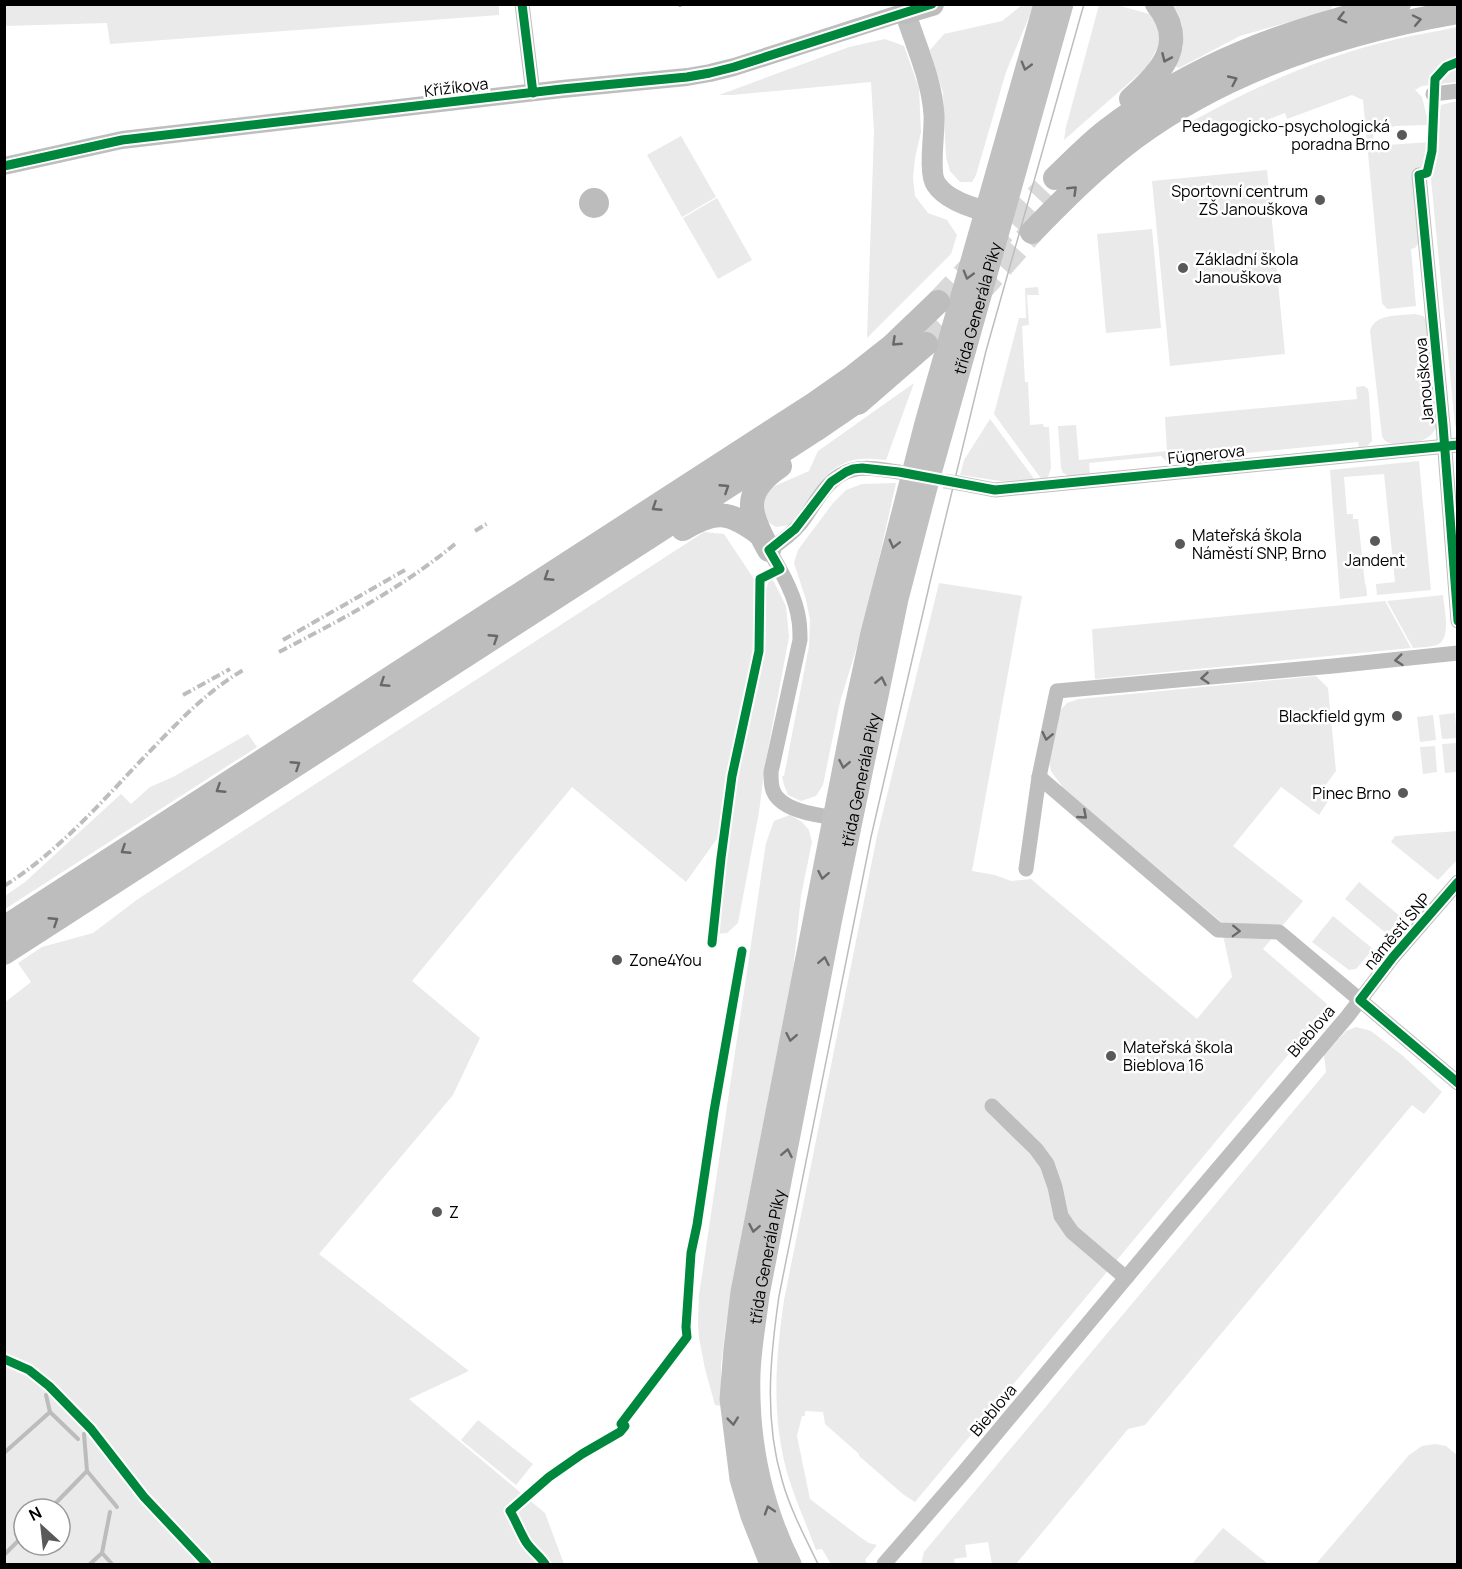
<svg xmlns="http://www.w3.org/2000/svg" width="1462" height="1569" font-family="Manrope,sans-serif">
<rect width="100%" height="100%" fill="#fff"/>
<g fill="#eaeaea" fill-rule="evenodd">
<path d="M499,4V15L110,44L107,23L4,26L5,4Z"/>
<path d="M1325,4L1332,5L1331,10L1240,36L1179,68L1175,66L1183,47L1182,25L1171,5Z"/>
<path d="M1022,5H1034L1006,72L976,175L972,182H960L950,171L946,157L943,93L930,50L944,34L1002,21Z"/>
<path d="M1099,5H1117L1153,15L1157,21L1160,43L1147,67L1064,140L1066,127Z"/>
<path d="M1457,27V82L1422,86L1415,90L1422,97L1429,125L1394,126L1393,127L1373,129L1374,146L1430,142L1425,170L1414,171L1420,241L1415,248L1411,249L1416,306L1388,309L1386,308L1382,303L1363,100L1352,95L1287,119L1285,113L1228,135L1180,128C1246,91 1316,58 1389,41C1412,35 1435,32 1457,27Z"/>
<path d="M885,39L904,46L919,88L921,132L915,158L913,178L915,196L928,213L947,220L957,235L951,254L867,338L874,132L871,82L733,95H719L849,47Z"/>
<path d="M1457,101H1458L1457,430L1455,425L1430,169L1441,105Z"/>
<path d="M681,136L716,197L682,217L647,155Z"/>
<path d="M1267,170L1285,354L1170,366L1152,181Z"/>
<path d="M717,198L752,260L718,279L683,218Z"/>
<path d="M1152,229L1161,328L1106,333L1097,234Z"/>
<path d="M1038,287L1039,295H1027L1029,325L1022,326L1025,382H1028L1030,425L1043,424L1044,427H1049L1051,468L1048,477L1042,480L994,414L1019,318H1026L1025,288Z"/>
<path d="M1415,314L1423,316L1427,320L1437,425C1430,444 1412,443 1393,444C1388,443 1384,441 1382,436L1370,331C1375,313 1399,316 1415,314Z"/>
<path d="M914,383L886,460C873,459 857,457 845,463C825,471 816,490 805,507C801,514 795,519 790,525L776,527L763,519L760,503L768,489L809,471L818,451Z"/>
<path d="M1364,386L1368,389L1369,394L1372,441L1367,446L1359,448L1358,442L1228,455V461L1194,465L1192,451L1169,453V464L1161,456L1089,463L1090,475L1071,477L1063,473L1061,468L1058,426L1076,425L1079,460L1167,451L1165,417L1357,399L1356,387Z"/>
<path d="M990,419L1035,480L1000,481L960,475L964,460Z"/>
<path d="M1419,461L1431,590L1377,595L1376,584L1395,582L1384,474L1344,477L1347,514H1353V519H1358L1365,584L1366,585L1367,596L1340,599L1330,470Z"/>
<path d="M896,483L866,617L840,702L823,785L816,796L801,801L788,795L784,785L782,776H784L809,646L810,620L806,600L794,563L798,550L833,503L846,490L862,484Z"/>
<path d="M704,532L724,534L764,594L770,578L774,582L786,606L789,637L765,765L759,812L738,923L727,933L716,934L727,833H721L686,882L572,787L412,981L480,1038L453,1095L319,1254L469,1371L409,1399L545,1513L564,1564H5L4,1003L31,982L18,963L42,947L93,933L138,899ZM24,1509H60V1545H24Z"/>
<path d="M939,583L1022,596L972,871L995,875L1011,881L1031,879L1197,1019L1232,977L1220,921L1064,789L1051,771L1048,755L1056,715L1067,703L1079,699L1316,676L1328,688L1336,771L1322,790L1330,798L1319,815L1281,787L1233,846L1303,901L1263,949L1326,1003L1328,1007L915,1502L904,1495L859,1456V1454L825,1424L823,1412L805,1411V1416H802L797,1436L810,1499L860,1537L869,1543L877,1545L865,1560L868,1564H831L822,1549L816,1550C804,1517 788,1485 782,1451C772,1400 777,1350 784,1300L877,836Z"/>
<path d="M1443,595C1444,608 1452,639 1437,645C1430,647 1421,647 1413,648L1387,601Z"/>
<path d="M1385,601L1411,648L1095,679L1092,630L1093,629Z"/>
<path d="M1455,713L1457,738L1442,739L1439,715Z"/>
<path d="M1433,715L1436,740L1420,742L1417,717Z"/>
<path d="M248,734L257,747L5,909V896L25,882L121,794L131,804L150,787L173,777Z"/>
<path d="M1457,743V772L1445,773L1442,744Z"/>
<path d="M1435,746L1437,772L1423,774L1420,747Z"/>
<path d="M790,815L802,822L809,830L812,842L801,896L793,971L741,1239L726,1325L721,1366V1406L715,1405L705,1369L699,1338L698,1323L699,1295L766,843L774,821Z"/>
<path d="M1457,831V857L1456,861L1438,880L1391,842L1395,836Z"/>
<path d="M1359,882L1401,917L1387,934L1345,899Z"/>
<path d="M1333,916L1373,949L1356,969L1349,970L1312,942Z"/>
<path d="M1356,1027L1371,1031L1403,1056L1442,1092L1424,1114L1412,1105L1145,1425L1128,1429L1016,1564H992L988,1542L965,1545L967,1557L954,1559L955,1564H921L924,1552L1326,1072L1324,1055L1346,1031Z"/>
<path d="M478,1420L533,1464L516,1485L461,1440Z"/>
<path d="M1435,1444L1446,1446L1457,1455V1564H1316L1409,1455L1422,1446Z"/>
<path d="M1223,1528L1268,1564H1192Z"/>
</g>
<circle fill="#bcbcbc" cx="594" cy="203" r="15"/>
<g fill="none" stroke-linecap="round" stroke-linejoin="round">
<g stroke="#bcbcbc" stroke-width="4">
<path d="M680,5L681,4"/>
<path d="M50,1412L78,1439"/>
<path d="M4,1453L50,1412L46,1395"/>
<path d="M87,1471L117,1507"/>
<path d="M50,1509L87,1471L84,1434"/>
<path d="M102,1553L112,1564"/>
<path d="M4,1555L24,1535"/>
<path d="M90,1564L102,1553L110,1512"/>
</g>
<path stroke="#d9d9d9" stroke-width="15" stroke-dasharray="15 8" stroke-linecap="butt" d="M944,481L958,483"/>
<g stroke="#d9d9d9" stroke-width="24" stroke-dasharray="24 12" stroke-linecap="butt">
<path d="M938,302L1044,189"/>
<path d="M926,344L972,300L1032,232"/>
</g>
<g stroke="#bebebe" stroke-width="15">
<path d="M522,4L533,93"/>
<path d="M1433,94L1458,91"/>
<path d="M1419,175L1443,425L1458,621"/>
<path d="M958,483L995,490L1458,445"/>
<path d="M1039,777L1218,930L1279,932L1360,1000L1458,1083"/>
<path d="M843,819C822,816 777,812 772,787C771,782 771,777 771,772L800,640C800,634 800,627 799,621C796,596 781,571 769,550C781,542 792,534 801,523C816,504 826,477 852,470C866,466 884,470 899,472"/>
<path d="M1026,869L1039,777L1057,691L1333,666L1458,653"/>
<path d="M992,1106L1036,1149L1047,1164L1055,1187L1061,1216L1072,1232L1126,1278"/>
<path d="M884,1564L964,1472L1176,1218L1347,1017L1393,957L1458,882"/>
</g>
<path stroke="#bebebe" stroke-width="18" d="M4,166L122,140L562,89L687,77L710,73L734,67L905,12"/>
<g stroke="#c1c1c1" stroke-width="21">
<path d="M905,12C916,46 932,80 934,115C935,132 928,173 936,184C947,202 979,210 998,214"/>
<path d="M770,1564L751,1516L740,1479L730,1399L734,1349L741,1292L854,711L871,633L925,423L1044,4"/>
<path id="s1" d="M791,1564C761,1504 748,1441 750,1373C751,1347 756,1321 759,1295L832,918L898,599L926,491L1063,4"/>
</g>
<g stroke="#bdbdbd" stroke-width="24">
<path d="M905,12L932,4"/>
<path d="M1131,99C1161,73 1189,43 1157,4"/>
<path d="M1055,178C1072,162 1088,145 1106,131C1194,63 1291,29 1399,4"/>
<path d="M1032,232C1064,199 1096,167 1133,139C1227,69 1343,32 1458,12"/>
<path d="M858,403L926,344"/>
<path d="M683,529C716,509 729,511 760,534"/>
<path d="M769,550C748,513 741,492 780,466"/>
<path d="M4,928L814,404L854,376L892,346L938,302"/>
<path d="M4,953L815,430L869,393"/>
</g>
<path stroke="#bdbdbd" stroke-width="1.5" d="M818,1564C805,1537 790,1509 782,1480C764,1419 770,1358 779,1296L871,837L931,578L986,351L1084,4"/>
<g stroke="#bdbdbd" stroke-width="4" stroke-dasharray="9 3 1.5 3" stroke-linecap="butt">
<path d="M475,531L488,523"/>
<path d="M283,640L405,570"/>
<path d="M279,652C339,621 402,588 455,544"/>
<path d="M183,695L230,669"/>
<path d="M4,886C63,849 107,795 155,746C183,717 210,689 245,669"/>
</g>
<defs>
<g id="cycleway">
<path d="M522,4L533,93"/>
<path d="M1458,62L1446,67L1435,79L1432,151L1427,173L1419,175L1443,425L1458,621"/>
<path d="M4,166L122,140L562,89L687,77L710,73L734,67L932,4"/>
<path d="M1458,882L1393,957L1360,1000L1458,1083"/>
<path d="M712,943L721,858L732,776L759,651L760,579L780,569L769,550L795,529L831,482L846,472L853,469L862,468L899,472L995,490L1458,445"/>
<path d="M4,1359L29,1370L49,1386L91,1429L144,1497L207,1564"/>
<path d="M545,1564C540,1556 532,1551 526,1542C520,1532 516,1521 510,1511L549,1477L582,1454L620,1432L625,1426L621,1424L687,1337L686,1327L691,1253L697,1225L714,1111L742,951"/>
</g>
</defs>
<use href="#cycleway" stroke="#fff" stroke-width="13"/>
<use href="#cycleway" stroke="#00873e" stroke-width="9"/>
</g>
<defs><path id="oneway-chevron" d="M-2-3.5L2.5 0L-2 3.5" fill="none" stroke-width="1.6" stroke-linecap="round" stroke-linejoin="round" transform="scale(1.5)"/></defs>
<g stroke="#686868">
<use href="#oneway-chevron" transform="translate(1342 18) rotate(166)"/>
<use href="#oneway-chevron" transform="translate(1417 20) rotate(-12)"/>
<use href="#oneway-chevron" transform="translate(1166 58) rotate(114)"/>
<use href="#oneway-chevron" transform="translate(1233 80) rotate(-25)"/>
<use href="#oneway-chevron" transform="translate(1073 190) rotate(-44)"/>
<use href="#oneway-chevron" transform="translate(896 342) rotate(137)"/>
<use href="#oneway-chevron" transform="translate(725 488) rotate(-33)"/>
<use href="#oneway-chevron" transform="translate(656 507) rotate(147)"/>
<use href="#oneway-chevron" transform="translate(548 577) rotate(147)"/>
<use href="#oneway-chevron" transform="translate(494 638) rotate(-33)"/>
<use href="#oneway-chevron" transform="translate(1399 660) rotate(174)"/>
<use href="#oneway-chevron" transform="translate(1205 678) rotate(175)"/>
<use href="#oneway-chevron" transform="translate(384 683) rotate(147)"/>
<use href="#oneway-chevron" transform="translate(1047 736) rotate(102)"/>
<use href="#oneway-chevron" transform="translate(296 765) rotate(-33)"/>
<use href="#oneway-chevron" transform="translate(220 789) rotate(147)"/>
<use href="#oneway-chevron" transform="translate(1083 815) rotate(41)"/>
<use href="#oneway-chevron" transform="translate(125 850) rotate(147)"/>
<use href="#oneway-chevron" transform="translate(54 921) rotate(-33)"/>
<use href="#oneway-chevron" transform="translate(1236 931) rotate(2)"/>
</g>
<g stroke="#6a6a6a">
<use href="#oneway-chevron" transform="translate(1026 66) rotate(106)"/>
<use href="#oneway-chevron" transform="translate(968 275) rotate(106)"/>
<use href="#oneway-chevron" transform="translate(894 544) rotate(104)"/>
<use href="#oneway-chevron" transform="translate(881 681) rotate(-78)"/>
<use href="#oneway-chevron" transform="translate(844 764) rotate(101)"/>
<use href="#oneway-chevron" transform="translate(823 875) rotate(101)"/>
<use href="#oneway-chevron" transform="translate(824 961) rotate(-79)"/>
<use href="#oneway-chevron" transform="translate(791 1037) rotate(101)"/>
<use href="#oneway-chevron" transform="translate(787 1153) rotate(-79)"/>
<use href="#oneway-chevron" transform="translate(754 1228) rotate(101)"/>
<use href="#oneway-chevron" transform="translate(733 1421) rotate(84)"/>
<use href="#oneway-chevron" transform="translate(769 1510) rotate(-108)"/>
</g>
<g fill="#595959" stroke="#fff" stroke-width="2">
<circle cx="1402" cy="135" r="6"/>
<circle cx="1320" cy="200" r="6"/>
<circle cx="1183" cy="268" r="6"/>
<circle cx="1375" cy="541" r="6"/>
<circle cx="1180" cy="544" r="6"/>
<circle cx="1397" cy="716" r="6"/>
<circle cx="1403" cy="793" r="6"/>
<circle cx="617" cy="960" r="6"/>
<circle cx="1111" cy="1056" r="6"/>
<circle cx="437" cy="1212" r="6"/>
</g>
<g text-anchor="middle" stroke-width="5" stroke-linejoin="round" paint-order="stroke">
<g font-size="16" fill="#000" stroke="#fff">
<text transform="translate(456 87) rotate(-7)" y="6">Křižíkova</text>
<text dy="6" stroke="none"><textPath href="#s1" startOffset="1287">třída Generála Píky</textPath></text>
<text transform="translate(1424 381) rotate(-95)" y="6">Janouškova</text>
<text transform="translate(1206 454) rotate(-6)" y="6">Fügnerova</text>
<text dy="6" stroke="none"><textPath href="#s1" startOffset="801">třída Generála Píky</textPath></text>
<text transform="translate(1397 931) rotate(-50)" y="6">náměstí SNP</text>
<text transform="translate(1311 1031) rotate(-49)" y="6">Bieblova</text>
<text dy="6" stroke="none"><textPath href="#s1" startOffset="315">třída Generála Píky</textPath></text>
<text transform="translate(993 1410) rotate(-50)" y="6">Bieblova</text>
</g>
<g font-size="16" fill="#000" stroke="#fff" text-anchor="start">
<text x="1390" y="132" text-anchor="end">Pedagogicko-psychologická<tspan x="1390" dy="18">poradna Brno</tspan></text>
<text x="1308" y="197" text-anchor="end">Sportovní centrum<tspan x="1308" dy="18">ZŠ Janouškova</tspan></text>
<text x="1195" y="265">Základní škola<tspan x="1195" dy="18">Janouškova</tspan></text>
<text x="1192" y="541">Mateřská škola<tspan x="1192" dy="18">Náměstí SNP, Brno</tspan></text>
<text x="1375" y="566" text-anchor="middle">Jandent</text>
<text x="1385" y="722" text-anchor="end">Blackfield gym</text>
<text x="1391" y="799" text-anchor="end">Pinec Brno</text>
<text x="629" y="966">Zone4You</text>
<text x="1123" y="1053">Mateřská škola<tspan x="1123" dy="18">Bieblova 16</tspan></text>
<text x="449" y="1218">Z</text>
</g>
</g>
<rect width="1462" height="1569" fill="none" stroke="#000000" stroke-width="12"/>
<g transform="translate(42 1527) rotate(333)"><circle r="28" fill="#ffffff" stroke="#999999" stroke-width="1.5"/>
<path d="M0-4.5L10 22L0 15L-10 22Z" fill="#595959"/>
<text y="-9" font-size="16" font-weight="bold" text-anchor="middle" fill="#000000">N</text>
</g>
</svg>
